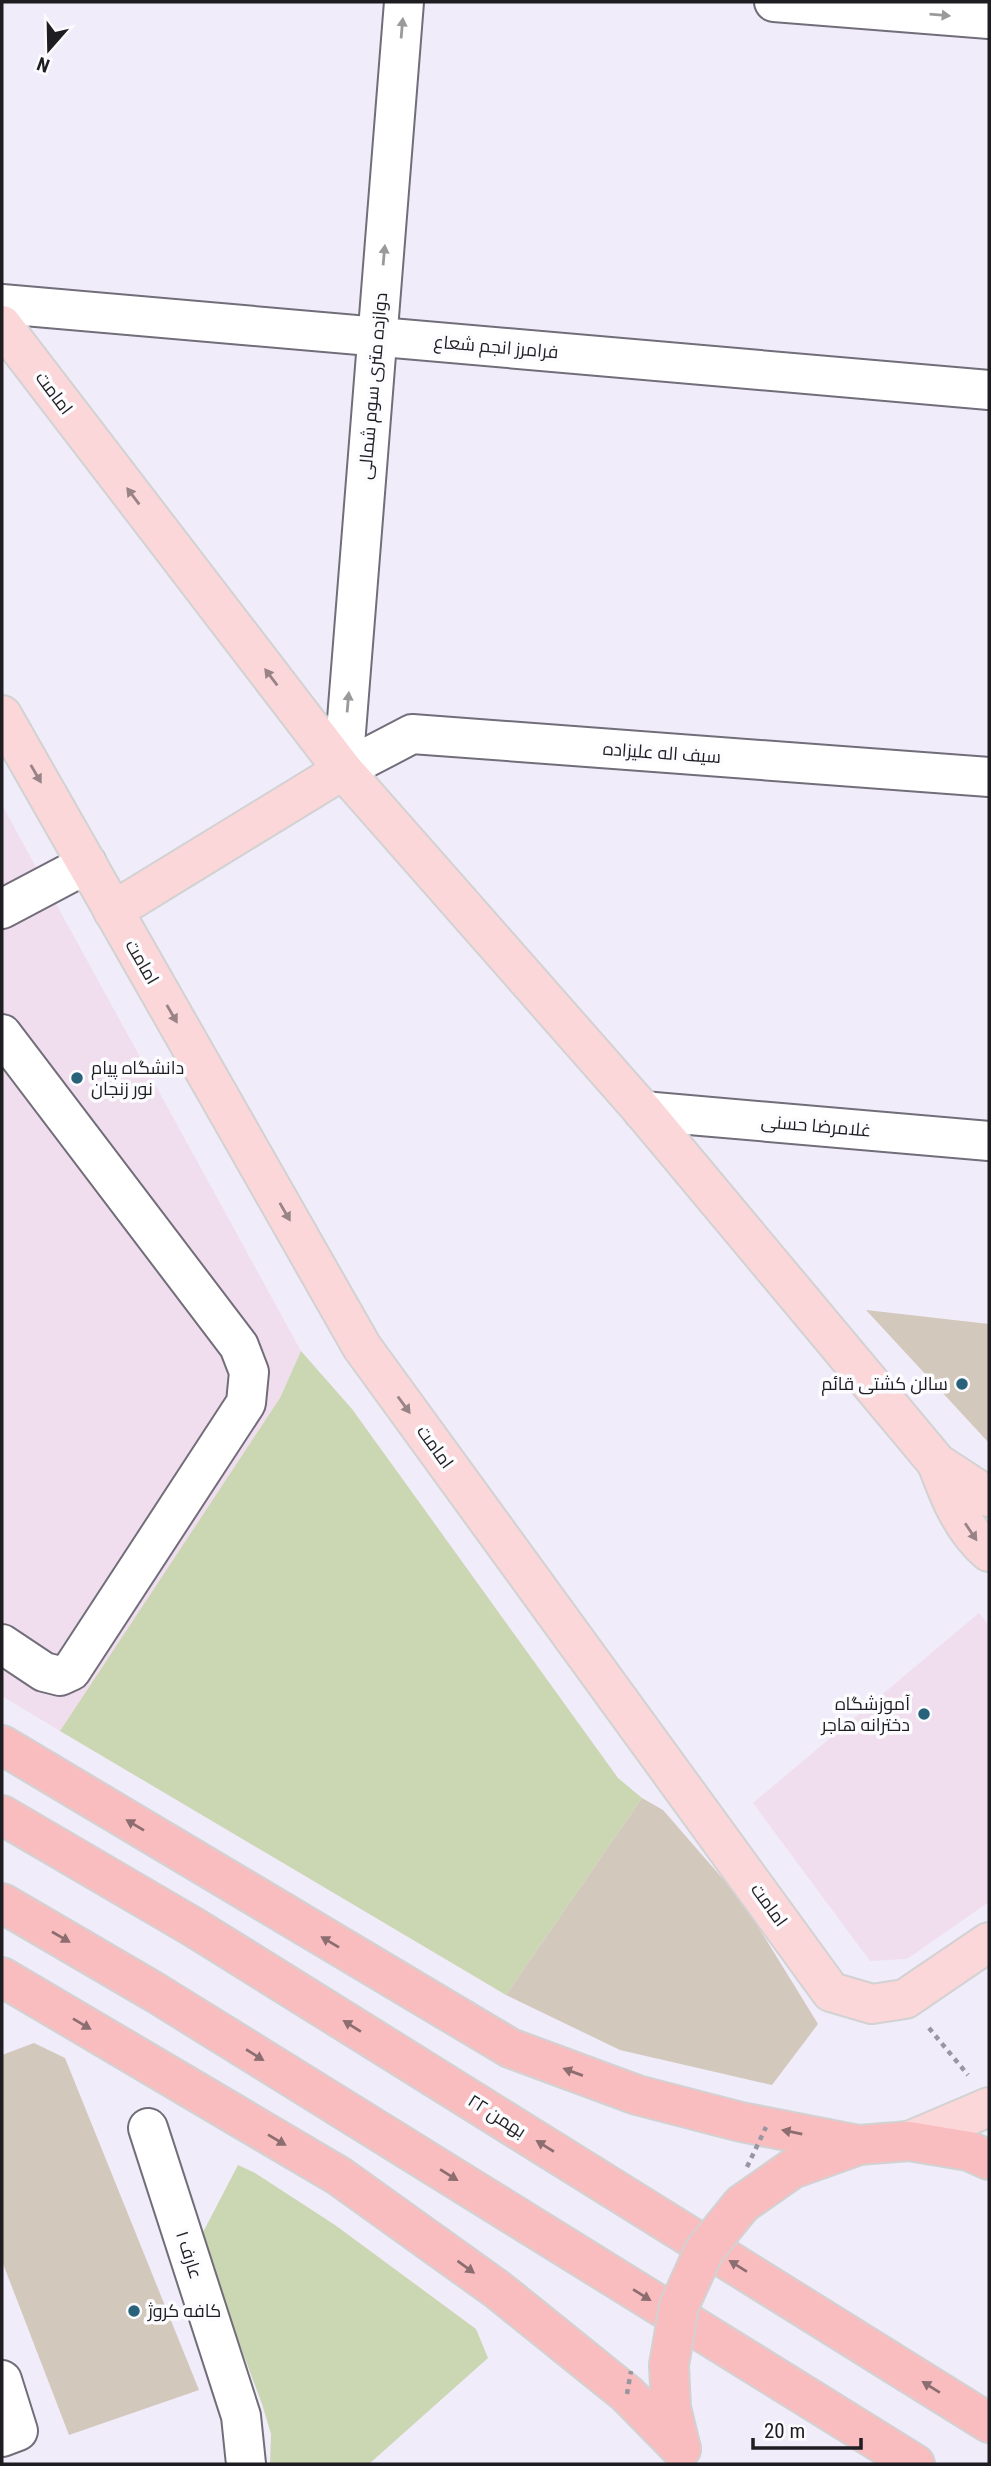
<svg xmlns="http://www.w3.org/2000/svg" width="991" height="2466" font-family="'Roboto Condensed',Cairo,sans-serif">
<rect width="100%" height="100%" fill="#f1ecfa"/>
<g fill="#f0deef">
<path d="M2,805L301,1351L280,1398L60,1731L2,1696Z"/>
<path d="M979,1613L989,1625V1902L907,1959L870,1961L753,1803Z"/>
</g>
<g fill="#cbd6b2">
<path d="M301,1351L352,1409L618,1778L642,1798L506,1995L60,1731L280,1398Z"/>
<path d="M238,2165L255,2173L335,2225L476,2329L488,2358L369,2464H270L271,2434L262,2404L200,2238Z"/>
</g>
<g fill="#d2c8bc">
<path d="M866,1310L989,1324V1443Z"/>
<path d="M642,1798L663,1810L743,1902L818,2024L772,2085L620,2050L506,1995Z"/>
<path d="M34,2043L65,2058L199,2390L69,2435L2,2261V2055Z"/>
</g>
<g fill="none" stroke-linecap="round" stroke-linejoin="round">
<defs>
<g id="minor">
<path d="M774,2L989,19"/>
<path d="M2,304L989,390"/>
<path d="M343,770L404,2"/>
<path d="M343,770L412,734L989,777"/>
<path d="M2,909L87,864"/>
<path d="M2,1034L239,1346L249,1372L246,1403L71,1671L60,1676L44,1672L2,1644"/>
<path d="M643,1111L989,1141"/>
<path d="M148,2128L241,2416L246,2464"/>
<path d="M2,2380L18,2431L2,2437"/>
</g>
<g id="major">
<path d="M2,325L343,770L643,1111L937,1463L989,1497"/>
<path d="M2,715L362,1347L831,1992L872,2004L905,1999L989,1942"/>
<path d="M113,911L343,770"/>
<path d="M937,1463C949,1496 962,1529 989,1552"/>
<path d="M909,2141L989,2107"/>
</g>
<g id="highway">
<path d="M2,1745L510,2048L637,2095L741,2122L859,2145"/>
<path d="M2,1815L195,1928L989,2423"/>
<path d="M2,1903L156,1993L915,2464"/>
<path d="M2,1977L339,2176L498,2290L627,2394L681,2449"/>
<path d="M742,2204L792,2169L859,2145L909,2141L969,2151L989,2160"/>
<path d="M669,2365L671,2408L681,2449"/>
</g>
</defs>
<use href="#minor" stroke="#716d79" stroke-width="42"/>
<use href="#major" stroke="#d2d2d3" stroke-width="42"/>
<use href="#highway" stroke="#d2d2d3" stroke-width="42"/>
<path stroke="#99969f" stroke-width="4.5" stroke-dasharray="5 5" stroke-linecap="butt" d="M929,2028L968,2075"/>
<use href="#minor" stroke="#fff" stroke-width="38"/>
<use href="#major" stroke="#fcd7d9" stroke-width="38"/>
<use href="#highway" stroke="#fabdbf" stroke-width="38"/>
<defs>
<path id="highway-bridge" d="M669,2365L679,2306L704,2251L742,2204"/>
</defs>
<use href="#highway-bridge" stroke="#d2d2d3" stroke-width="42" stroke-linecap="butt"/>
<g stroke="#99969f" stroke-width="4.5" stroke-dasharray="5 5" stroke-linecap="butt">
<path d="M747,2167L766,2127"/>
<path d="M627,2394L631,2371"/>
</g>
<use href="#highway-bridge" stroke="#fabdbf" stroke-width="38"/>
</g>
<defs><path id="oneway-solid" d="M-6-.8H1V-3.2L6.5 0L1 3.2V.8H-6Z" transform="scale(1.75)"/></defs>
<g fill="#9a999b">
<use href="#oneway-solid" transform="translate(940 15) rotate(5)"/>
<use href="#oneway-solid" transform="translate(402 28) rotate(-85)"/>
<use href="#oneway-solid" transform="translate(384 255) rotate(-85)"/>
<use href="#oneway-solid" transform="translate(348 702) rotate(-85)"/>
</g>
<g fill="#988386">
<use href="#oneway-solid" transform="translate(133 496) rotate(-127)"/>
<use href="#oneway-solid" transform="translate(271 677) rotate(-127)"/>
<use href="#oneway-solid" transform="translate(36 774) rotate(60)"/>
<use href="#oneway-solid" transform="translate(172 1014) rotate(60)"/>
<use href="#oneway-solid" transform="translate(285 1212) rotate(60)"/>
<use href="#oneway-solid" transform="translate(404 1405) rotate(54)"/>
<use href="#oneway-solid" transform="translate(971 1532) rotate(56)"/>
</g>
<g fill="#8c6d70">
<use href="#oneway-solid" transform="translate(135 1825) rotate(-149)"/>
<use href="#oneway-solid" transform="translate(61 1937) rotate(30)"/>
<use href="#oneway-solid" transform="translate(330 1942) rotate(-149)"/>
<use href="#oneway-solid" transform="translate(82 2024) rotate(31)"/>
<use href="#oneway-solid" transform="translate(352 2026) rotate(-148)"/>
<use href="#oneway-solid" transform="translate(255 2055) rotate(32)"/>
<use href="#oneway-solid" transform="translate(573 2072) rotate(-160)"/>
<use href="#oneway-solid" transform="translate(792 2132) rotate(-169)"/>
<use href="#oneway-solid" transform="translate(277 2140) rotate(31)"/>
<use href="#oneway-solid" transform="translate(545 2146) rotate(-148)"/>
<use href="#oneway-solid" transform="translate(449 2175) rotate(32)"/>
<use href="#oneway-solid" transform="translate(738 2266) rotate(-148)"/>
<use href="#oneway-solid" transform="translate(466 2267) rotate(36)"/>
<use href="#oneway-solid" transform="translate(642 2295) rotate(32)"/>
<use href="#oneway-solid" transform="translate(931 2387) rotate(-148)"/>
</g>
<g fill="#28627b" stroke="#fcfbfe" stroke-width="2.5">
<circle cx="77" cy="1078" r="7"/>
<circle cx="962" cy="1384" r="7"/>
<circle cx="924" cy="1714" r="7"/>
<circle cx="134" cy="2311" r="7"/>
</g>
<g text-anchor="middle" stroke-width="7" stroke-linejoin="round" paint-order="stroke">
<g font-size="18" fill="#1e1d21" stroke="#fcfbfe">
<text transform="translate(496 347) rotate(5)" y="6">فرامرز انجم شعاع</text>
<text transform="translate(373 386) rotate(-85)" y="6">دوازده متری سوم شمالی</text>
<text transform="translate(54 393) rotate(53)" y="6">امامت</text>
<text transform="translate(662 753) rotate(4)" y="6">سیف اله علیزاده</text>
<text transform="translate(142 962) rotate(60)" y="6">امامت</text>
<text transform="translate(816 1126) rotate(5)" y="6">غلامرضا حسنی</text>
<text transform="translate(435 1447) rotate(54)" y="6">امامت</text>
<text transform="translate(769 1905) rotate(54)" y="6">امامت</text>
<text transform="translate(497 2116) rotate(32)" y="6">۲۲ بهمن</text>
<text transform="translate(189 2255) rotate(72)" y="6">عارف ۱</text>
</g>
<g font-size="18" fill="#1e1d21" stroke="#fcfbfe" text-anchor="start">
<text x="91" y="1074">دانشگاه پیام<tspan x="91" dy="21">نور زنجان</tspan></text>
<text x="948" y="1390" text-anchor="end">سالن کشتی قائم</text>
<text x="910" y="1710" text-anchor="end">آموزشگاه<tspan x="910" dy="21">دخترانه هاجر</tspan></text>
<text x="148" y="2317">کافه کروژ</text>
</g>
</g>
<rect width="991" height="2466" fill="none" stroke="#1e1d21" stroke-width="7"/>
<g transform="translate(49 49) rotate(200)" stroke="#fcfbfe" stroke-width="5" paint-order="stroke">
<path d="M0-5L12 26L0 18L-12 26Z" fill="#1e1d21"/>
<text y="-10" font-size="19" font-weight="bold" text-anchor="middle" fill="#1e1d21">N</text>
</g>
<path d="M753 2438v10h108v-10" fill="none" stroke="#1e1d21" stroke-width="3.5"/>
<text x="764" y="2438" font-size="21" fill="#1e1d21" stroke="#fcfbfe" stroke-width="5" paint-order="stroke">20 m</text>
</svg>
